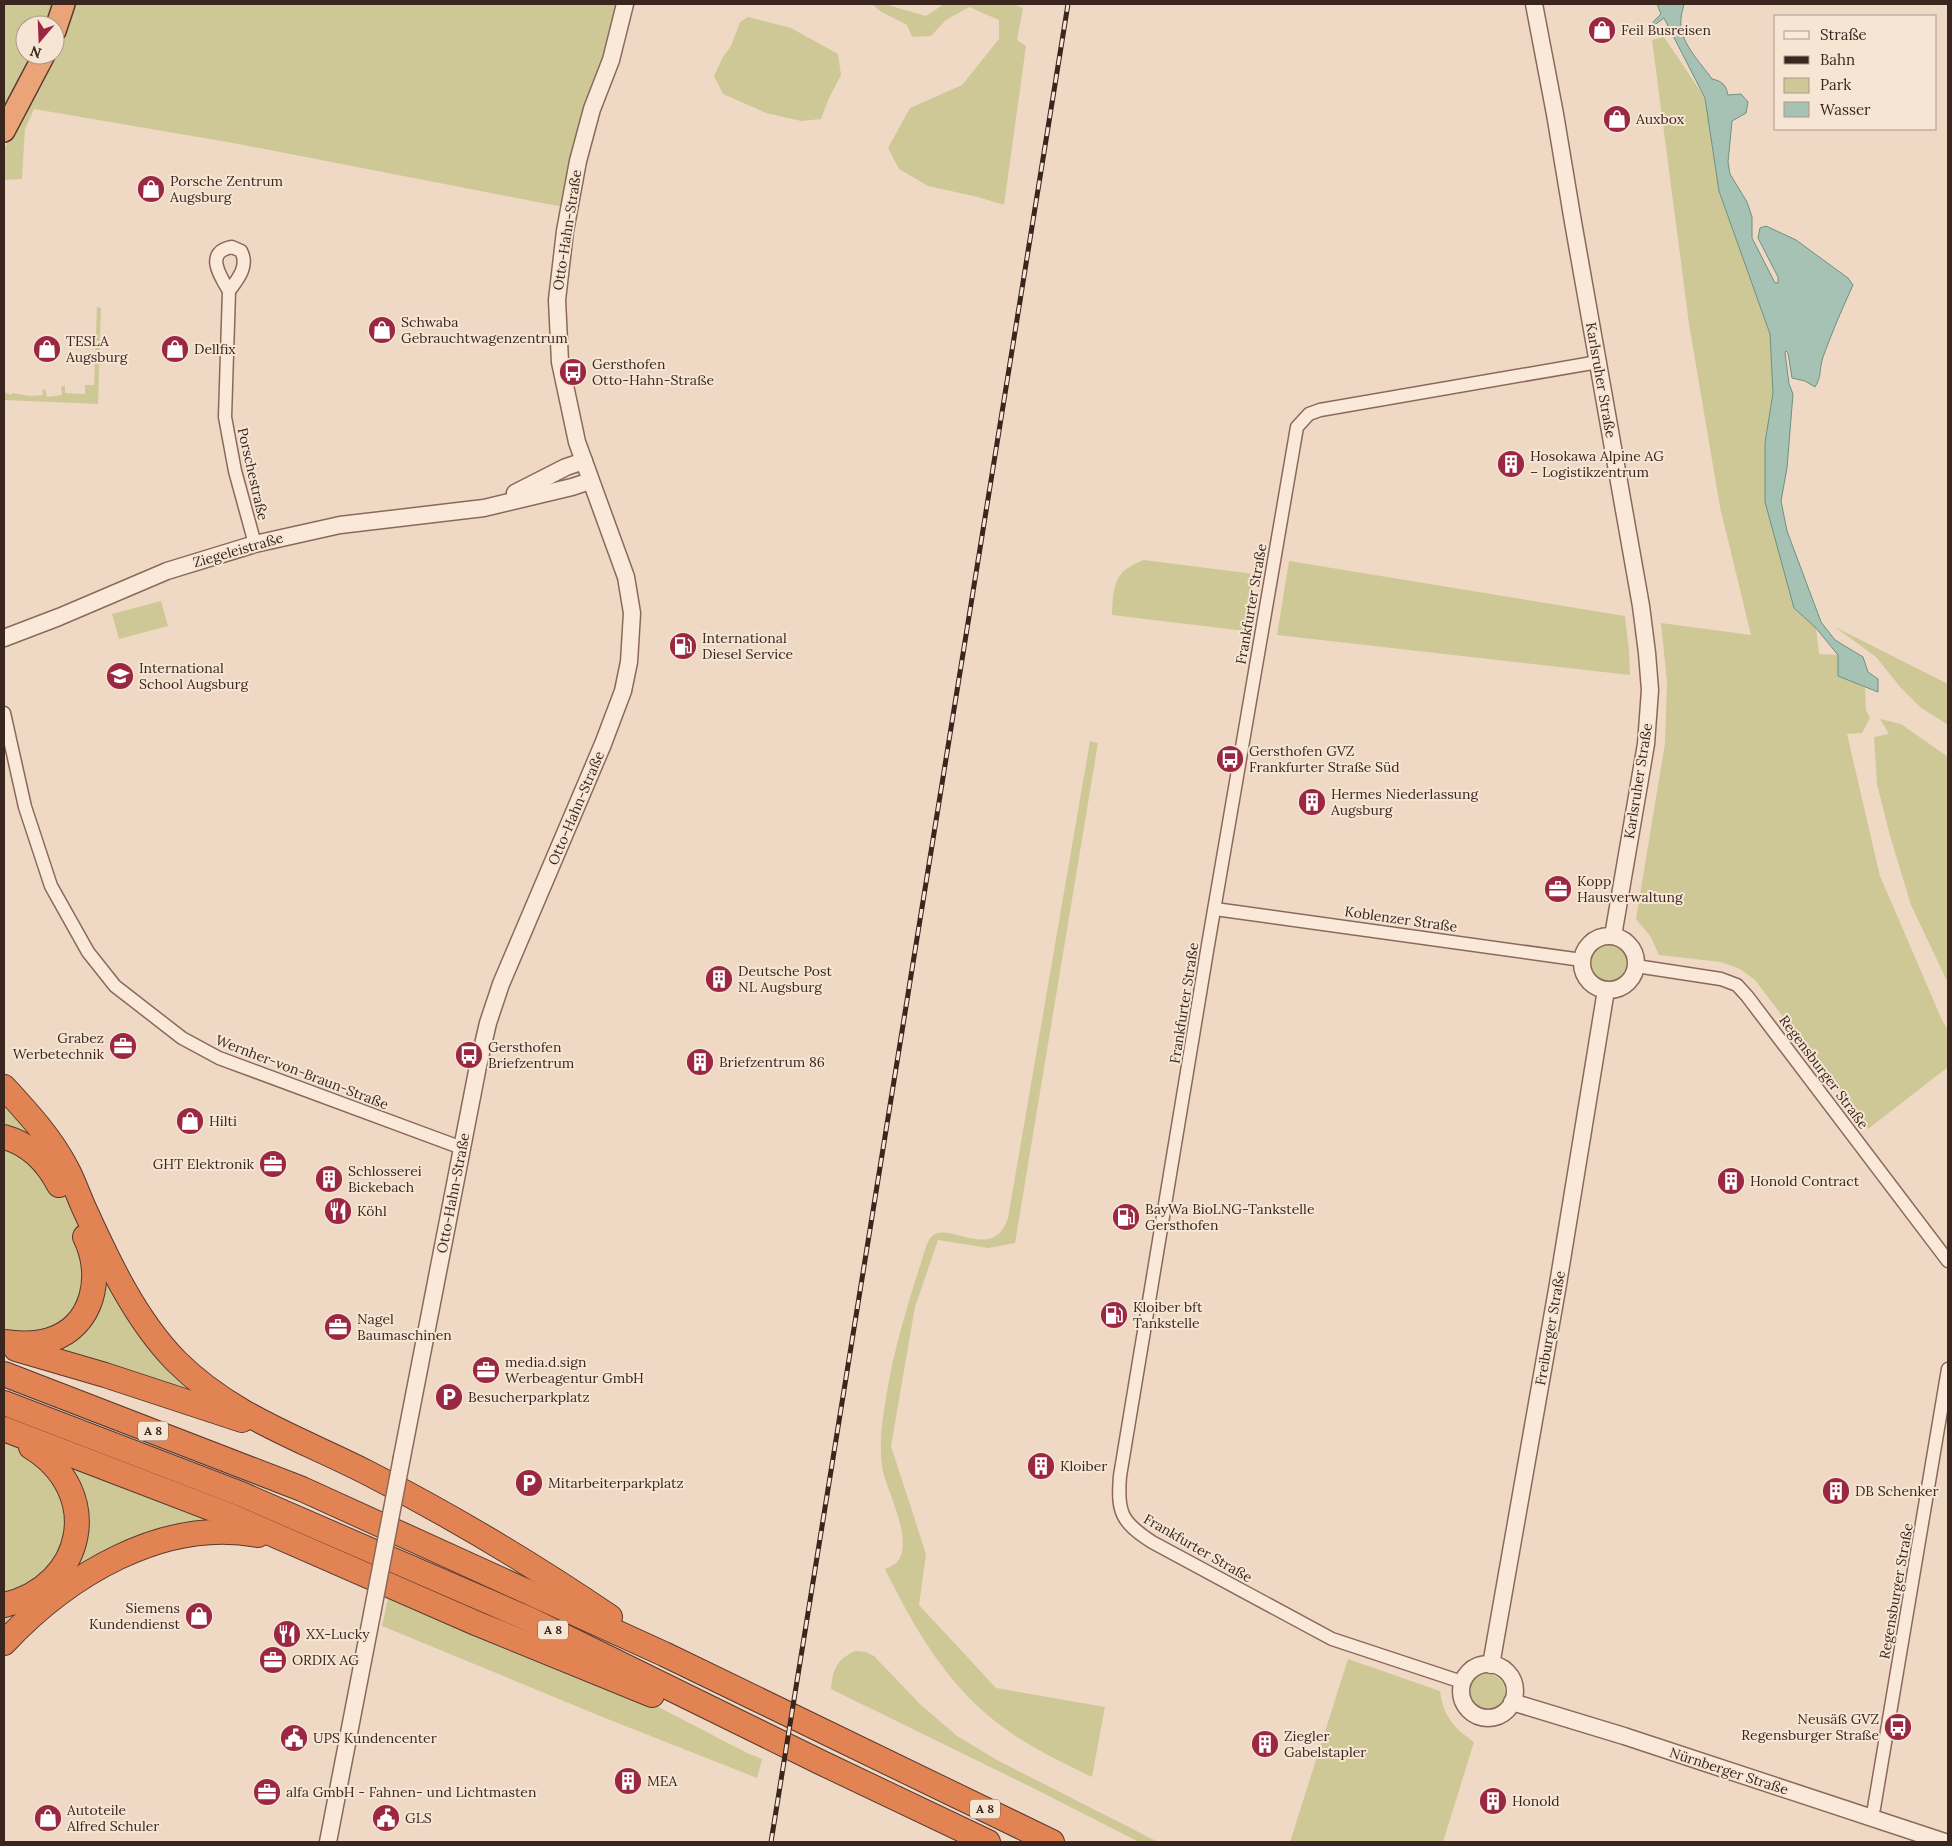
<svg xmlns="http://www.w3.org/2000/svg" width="1952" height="1846" font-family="Lora,serif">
<rect width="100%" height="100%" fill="#efd9c4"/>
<g fill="#cec897">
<path d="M4,4H52L46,25H25V55H32L4,114Z"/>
<path d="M72,4H618L606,52L581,114L563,207L233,143L34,109L25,129L22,179L4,180V184V150L19,114L51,55H55V47Z"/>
<path d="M872,4H884L926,16L944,4H1013L1023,8L1017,40L1026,46L1004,205L978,197L928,186L899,169L888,148L910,108L962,85L999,39V20L969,7L946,20L931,36L912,37L907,25L880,11Z"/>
<path d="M748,17L791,28L838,54L841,75L829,98L821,119L801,121L766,113L723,94L714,76L723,57L731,46L740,22Z"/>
<path d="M1664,37L1705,98L1719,191L1770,334L1773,393L1765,443L1794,608L1816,628L1819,654L1838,655V676L1865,687L1866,710L1870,718L1862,733L1847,734L1880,876L1942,1020L1948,1030V1067L1868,1129L1755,980L1740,969L1721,962L1659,955L1651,937L1636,919L1665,743L1667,682L1661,623L1751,635L1720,507L1689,324L1652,40Z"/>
<path d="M97,307L101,308L98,404L4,400V392L11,395L13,393L30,396L43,395L42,390L45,389L47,397L62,395L61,387L65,385V393L85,394V385H94Z"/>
<path d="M1144,560L1254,574L1245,631L1112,615C1113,585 1114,571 1144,560Z"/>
<path d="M1289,561L1625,616L1629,651L1630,675L1277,635Z"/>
<path d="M161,601L168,626L119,639L112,614Z"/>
<path d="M1835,627L1948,684V725L1920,707L1901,688L1876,657Z"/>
<path d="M1880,719L1901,724L1948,757V983L1911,905L1890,836L1877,784L1874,737L1889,734Z"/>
<path d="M1090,741L1098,743L1015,1243L988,1248L938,1240L915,1307L891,1446L926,1554L919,1605L996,1688L1105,1707L1092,1777C1059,1761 1025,1745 996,1722C945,1682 913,1626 885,1569C889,1567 895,1565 898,1561C914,1538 886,1492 882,1466C879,1444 882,1420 886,1398C894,1346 910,1297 926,1247C927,1244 929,1239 931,1237C947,1219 993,1264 1008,1218Z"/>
<circle cx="1610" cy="964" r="20"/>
<path d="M4,1100L46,1144L107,1259L213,1399L4,1334Z"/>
<path d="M4,1437L38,1451L74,1521L55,1571L4,1598Z"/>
<path d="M59,1460L229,1525L158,1537L4,1635V1611L72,1563Z"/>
<path d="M389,1593L647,1701L747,1753L762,1759L757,1778L600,1716L382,1626Z"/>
<path d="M855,1651L866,1652L874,1656L920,1704L957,1736L997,1760L1158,1842H1139L1033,1788L831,1689C833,1669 836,1660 855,1651Z"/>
<path d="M1348,1659L1440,1691C1443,1716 1454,1728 1474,1742L1443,1842H1290Z"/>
<circle cx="1487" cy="1692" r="18"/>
</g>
<path fill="#a6c2b4" stroke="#6c9180" d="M1657,4H1684C1683,9 1681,14 1681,19C1678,41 1701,63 1712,79C1722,81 1726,85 1728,95L1741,94L1748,102L1746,113L1732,121L1728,162L1730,174L1747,202L1752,217V238L1775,283H1778V277L1758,238L1760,228L1766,226L1796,240L1848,278L1853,285C1842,309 1832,332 1823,357C1819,369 1822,376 1815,387L1805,381L1792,378L1788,353L1786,351L1785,353L1789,384L1793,394L1787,468L1781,501L1787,531L1821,622L1835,640L1863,657L1868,672L1878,679V692L1838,676V655L1816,628L1794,608L1765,502V443L1773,393L1770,334L1719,191L1705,98L1664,18L1653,26V22L1661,14Z"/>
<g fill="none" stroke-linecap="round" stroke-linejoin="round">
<defs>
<g id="minor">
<path d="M229,291C238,279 249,266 241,251L232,247C204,252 220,276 229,291L225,417L235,471L255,544"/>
<path d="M4,713L25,807L51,886L88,952L115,986L182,1038L219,1058L462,1148"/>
<path d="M1215,909L1582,960"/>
<path d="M1636,966L1721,979L1737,985L1747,996L1948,1261"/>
<path d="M1462,1682L1332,1639L1152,1542C1121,1522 1117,1512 1120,1476L1208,945L1297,427L1309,414L1320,410L1598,362"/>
<path d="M1871,1818L1874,1808L1948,1369"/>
</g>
<g id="tertiary">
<path d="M1534,4L1555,114L1573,222L1641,606L1647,653L1650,690L1646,744L1613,936"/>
<path d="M515,493L566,467L584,461"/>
<path d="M4,638L59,617L167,571L255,544L340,525L484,508L572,487L590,481"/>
<circle cx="1609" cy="963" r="27"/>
<path d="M402,1457L478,1066L488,1023L501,984L603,744L623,691L629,662L632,613L626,577L577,442L560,362L557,300L565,231L578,161L592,109L611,60L625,4"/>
<circle cx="1488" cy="1691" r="27"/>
<path d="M1491,1665L1558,1284L1606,990"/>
<path d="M1512,1702L1624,1736L1945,1842"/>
<path d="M328,1842L372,1614"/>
</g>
<g id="trunk">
<path d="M55,31L64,4"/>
<path d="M4,131L44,55"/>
</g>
<g id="motorway">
<path d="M4,1087C28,1113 51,1138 67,1169C74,1182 78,1195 84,1208C108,1261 135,1319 176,1361C231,1416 299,1438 366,1472C450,1515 532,1564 610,1617"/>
<path d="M4,1137C30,1144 47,1162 59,1185"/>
<path d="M4,1342C19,1344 34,1345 50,1340C94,1326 104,1275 85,1237"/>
<path d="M16,1349L105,1375L242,1420"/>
<path d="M4,1374L302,1489L664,1654L1052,1842"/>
<path d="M4,1403L241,1494L531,1620L822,1763L988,1842"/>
<path d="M4,1429L231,1516L478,1624L652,1695"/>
<path d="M4,1605C86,1586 104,1492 31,1447"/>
<path d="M4,1643C67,1576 162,1517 258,1535"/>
</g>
</defs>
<use href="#minor" stroke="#8b695a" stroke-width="15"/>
<use href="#tertiary" stroke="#8b695a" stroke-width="19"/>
<use href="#trunk" stroke="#58382e" stroke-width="24"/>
<use href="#motorway" stroke="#58382e" stroke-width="26"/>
<use href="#minor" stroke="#fae8d8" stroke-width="12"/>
<use href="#tertiary" stroke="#fae8d8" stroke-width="16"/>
<use href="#trunk" stroke="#eaa477" stroke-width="21"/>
<use href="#motorway" stroke="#e18353" stroke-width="24"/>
<defs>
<path id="rail" d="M771,1842L1068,4"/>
</defs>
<use href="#rail" stroke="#3a261e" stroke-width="5"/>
<use href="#rail" stroke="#f7e5d4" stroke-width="3" stroke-dasharray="9" stroke-linecap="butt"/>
<defs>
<path id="tertiary-bridge" d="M372,1614L402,1457"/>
</defs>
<use href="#tertiary-bridge" stroke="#8b695a" stroke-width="19" stroke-linecap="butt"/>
<use href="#tertiary-bridge" stroke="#fae8d8" stroke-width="16"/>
</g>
<defs>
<symbol id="shop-disc" viewBox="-11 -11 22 22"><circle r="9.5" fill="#9b2842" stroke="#f7e5d4"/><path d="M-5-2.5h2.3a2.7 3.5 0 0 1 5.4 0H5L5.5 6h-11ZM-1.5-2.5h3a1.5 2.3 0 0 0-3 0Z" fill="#fff"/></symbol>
<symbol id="bus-disc" viewBox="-11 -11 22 22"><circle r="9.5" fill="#9b2842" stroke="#f7e5d4"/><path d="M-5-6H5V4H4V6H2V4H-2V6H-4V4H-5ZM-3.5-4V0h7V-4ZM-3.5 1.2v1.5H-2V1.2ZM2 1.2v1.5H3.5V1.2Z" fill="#fff"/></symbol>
<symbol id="building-disc" viewBox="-11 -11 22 22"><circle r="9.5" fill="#9b2842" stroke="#f7e5d4"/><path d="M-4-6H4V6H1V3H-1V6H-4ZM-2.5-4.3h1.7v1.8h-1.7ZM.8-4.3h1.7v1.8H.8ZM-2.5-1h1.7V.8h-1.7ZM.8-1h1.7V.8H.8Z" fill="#fff"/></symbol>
<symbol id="fuel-disc" viewBox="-11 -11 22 22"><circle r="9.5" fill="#9b2842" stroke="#f7e5d4"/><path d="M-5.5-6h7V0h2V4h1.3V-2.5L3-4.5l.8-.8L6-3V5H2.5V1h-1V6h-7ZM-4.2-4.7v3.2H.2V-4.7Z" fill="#fff"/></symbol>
<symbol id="school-disc" viewBox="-11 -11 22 22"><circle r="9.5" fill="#9b2842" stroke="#f7e5d4"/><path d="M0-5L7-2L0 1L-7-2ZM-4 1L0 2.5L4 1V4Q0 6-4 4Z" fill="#fff"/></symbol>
<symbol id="office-disc" viewBox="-11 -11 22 22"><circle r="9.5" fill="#9b2842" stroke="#f7e5d4"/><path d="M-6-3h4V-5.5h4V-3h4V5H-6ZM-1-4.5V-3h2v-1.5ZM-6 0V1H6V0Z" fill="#fff"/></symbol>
<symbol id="restaurant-disc" viewBox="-11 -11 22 22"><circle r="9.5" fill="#9b2842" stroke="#f7e5d4"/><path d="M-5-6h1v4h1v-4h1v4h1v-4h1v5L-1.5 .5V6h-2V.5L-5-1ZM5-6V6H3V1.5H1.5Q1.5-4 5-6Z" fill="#fff"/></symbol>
<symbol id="parking-disc" viewBox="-11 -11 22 22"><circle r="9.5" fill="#9b2842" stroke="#f7e5d4"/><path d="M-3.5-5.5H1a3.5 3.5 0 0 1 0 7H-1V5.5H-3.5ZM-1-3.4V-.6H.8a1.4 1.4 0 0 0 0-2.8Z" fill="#fff"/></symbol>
<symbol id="civic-disc" viewBox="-11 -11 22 22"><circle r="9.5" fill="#9b2842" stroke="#f7e5d4"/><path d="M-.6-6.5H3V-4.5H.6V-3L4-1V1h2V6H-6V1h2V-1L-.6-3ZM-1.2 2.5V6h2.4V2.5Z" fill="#fff"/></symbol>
</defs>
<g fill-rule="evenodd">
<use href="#shop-disc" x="1586" y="14" width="32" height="32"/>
<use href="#shop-disc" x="1601" y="103" width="32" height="32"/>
<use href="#shop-disc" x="135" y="173" width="32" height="32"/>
<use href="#shop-disc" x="366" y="314" width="32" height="32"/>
<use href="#shop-disc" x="31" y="333" width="32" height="32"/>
<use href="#shop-disc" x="159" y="333" width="32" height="32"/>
<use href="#bus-disc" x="557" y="356" width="32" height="32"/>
<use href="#building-disc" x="1495" y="448" width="32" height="32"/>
<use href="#fuel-disc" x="667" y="630" width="32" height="32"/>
<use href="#school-disc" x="104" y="660" width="32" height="32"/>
<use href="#bus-disc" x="1214" y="743" width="32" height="32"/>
<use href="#building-disc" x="1296" y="786" width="32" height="32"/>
<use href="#office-disc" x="1542" y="873" width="32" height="32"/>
<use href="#building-disc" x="703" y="963" width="32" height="32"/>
<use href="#office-disc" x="107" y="1030" width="32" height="32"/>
<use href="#bus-disc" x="453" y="1039" width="32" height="32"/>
<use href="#building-disc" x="684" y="1046" width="32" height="32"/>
<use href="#shop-disc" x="174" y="1105" width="32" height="32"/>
<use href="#office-disc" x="257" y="1148" width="32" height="32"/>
<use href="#building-disc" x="313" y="1163" width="32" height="32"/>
<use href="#building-disc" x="1715" y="1165" width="32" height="32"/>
<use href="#restaurant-disc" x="322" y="1195" width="32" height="32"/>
<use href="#fuel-disc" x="1110" y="1201" width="32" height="32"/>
<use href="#fuel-disc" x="1098" y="1299" width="32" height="32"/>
<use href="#office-disc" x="322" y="1311" width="32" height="32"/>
<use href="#office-disc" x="470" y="1354" width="32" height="32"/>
<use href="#parking-disc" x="433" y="1381" width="32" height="32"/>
<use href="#building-disc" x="1025" y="1450" width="32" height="32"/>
<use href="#parking-disc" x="513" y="1467" width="32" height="32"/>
<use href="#building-disc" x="1820" y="1475" width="32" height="32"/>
<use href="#shop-disc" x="183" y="1600" width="32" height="32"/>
<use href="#restaurant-disc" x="271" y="1618" width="32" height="32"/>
<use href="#office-disc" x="257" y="1644" width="32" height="32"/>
<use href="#bus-disc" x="1882" y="1711" width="32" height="32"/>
<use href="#civic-disc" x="278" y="1722" width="32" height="32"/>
<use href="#building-disc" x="1249" y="1728" width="32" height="32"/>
<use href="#building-disc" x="612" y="1765" width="32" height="32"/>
<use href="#office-disc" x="251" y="1776" width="32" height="32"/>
<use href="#building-disc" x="1477" y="1785" width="32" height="32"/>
<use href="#shop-disc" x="32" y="1802" width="32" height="32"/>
<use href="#civic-disc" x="370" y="1802" width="32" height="32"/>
</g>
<g text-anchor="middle" stroke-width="4" stroke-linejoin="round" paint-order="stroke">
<g fill="#f7e5d4" stroke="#735f55" stroke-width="1">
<rect x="138" y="1421.5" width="30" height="19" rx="4"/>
<rect x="538" y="1620.5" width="30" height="19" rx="4"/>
<rect x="970" y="1799.5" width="30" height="19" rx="4"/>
</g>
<g font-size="12" font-weight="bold" fill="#3a261e">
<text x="153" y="1435">A 8</text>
<text x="553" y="1634">A 8</text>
<text x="985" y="1813">A 8</text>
</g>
<g font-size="14" fill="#3a261e" stroke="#f7e5d4" text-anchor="start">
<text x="1621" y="35">Feil Busreisen</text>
<text x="1636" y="124">Auxbox</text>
<text x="170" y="186">Porsche Zentrum<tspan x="170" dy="16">Augsburg</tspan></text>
<text x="401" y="327">Schwaba<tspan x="401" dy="16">Gebrauchtwagenzentrum</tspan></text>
<text x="66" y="346">TESLA<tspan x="66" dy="16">Augsburg</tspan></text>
<text x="194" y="354">Dellfix</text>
<text x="592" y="369">Gersthofen<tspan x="592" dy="16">Otto-Hahn-Straße</tspan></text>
<text x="1530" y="461">Hosokawa Alpine AG<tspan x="1530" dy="16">– Logistikzentrum</tspan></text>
<text x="702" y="643">International<tspan x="702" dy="16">Diesel Service</tspan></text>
<text x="139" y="673">International<tspan x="139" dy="16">School Augsburg</tspan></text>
<text x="1249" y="756">Gersthofen GVZ<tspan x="1249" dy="16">Frankfurter Straße Süd</tspan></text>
<text x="1331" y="799">Hermes Niederlassung<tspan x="1331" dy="16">Augsburg</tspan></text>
<text x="1577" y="886">Kopp<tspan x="1577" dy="16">Hausverwaltung</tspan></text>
<text x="738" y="976">Deutsche Post<tspan x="738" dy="16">NL Augsburg</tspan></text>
<text x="104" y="1043" text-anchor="end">Grabez<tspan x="104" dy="16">Werbetechnik</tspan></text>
<text x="488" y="1052">Gersthofen<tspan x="488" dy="16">Briefzentrum</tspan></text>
<text x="719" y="1067">Briefzentrum 86</text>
<text x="209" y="1126">Hilti</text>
<text x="254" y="1169" text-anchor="end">GHT Elektronik</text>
<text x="348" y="1176">Schlosserei<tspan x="348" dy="16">Bickebach</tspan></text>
<text x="1750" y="1186">Honold Contract</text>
<text x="1145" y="1214">BayWa BioLNG-Tankstelle<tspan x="1145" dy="16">Gersthofen</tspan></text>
<text x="357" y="1216">Köhl</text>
<text x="1133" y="1312">Kloiber bft<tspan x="1133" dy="16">Tankstelle</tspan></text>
<text x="357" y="1324">Nagel<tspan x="357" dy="16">Baumaschinen</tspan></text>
<text x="505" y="1367">media.d.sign<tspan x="505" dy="16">Werbeagentur GmbH</tspan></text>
<text x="468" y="1402">Besucherparkplatz</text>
<text x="1060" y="1471">Kloiber</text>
<text x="548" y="1488">Mitarbeiterparkplatz</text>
<text x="1855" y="1496">DB Schenker</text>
<text x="180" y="1613" text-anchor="end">Siemens<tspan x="180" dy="16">Kundendienst</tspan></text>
<text x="306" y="1639">XX-Lucky</text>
<text x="292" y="1665">ORDIX AG</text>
<text x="1879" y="1724" text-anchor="end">Neusäß GVZ<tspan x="1879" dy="16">Regensburger Straße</tspan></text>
<text x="1284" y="1741">Ziegler<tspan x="1284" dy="16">Gabelstapler</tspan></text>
<text x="313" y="1743">UPS Kundencenter</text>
<text x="647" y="1786">MEA</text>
<text x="286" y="1797">alfa GmbH - Fahnen- und Lichtmasten</text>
<text x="1512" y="1806">Honold</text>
<text x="67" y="1815">Autoteile<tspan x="67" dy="16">Alfred Schuler</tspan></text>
<text x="405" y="1823">GLS</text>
</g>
<g font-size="14" fill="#3a261e" stroke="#f7e5d4">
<text transform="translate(567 230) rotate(-81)" y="5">Otto-Hahn-Straße</text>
<text transform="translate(1601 380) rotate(80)" y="5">Karlsruher Straße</text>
<text transform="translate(253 474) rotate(77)" y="5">Porschestraße</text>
<text transform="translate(238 550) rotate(-16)" y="5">Ziegeleistraße</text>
<text transform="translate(1251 604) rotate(-80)" y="5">Frankfurter Straße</text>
<text transform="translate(1638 781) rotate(-81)" y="5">Karlsruher Straße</text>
<text transform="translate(576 808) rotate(-67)" y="5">Otto-Hahn-Straße</text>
<text transform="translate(1401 919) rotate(8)" y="5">Koblenzer Straße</text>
<text transform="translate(1184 1003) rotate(-81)" y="5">Frankfurter Straße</text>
<text transform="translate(302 1072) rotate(21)" y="5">Wernher-von-Braun-Straße</text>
<text transform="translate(1824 1072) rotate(53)" y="5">Regensburger Straße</text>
<text transform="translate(453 1193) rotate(-79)" y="5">Otto-Hahn-Straße</text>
<text transform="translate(1550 1328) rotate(-80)" y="5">Freiburger Straße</text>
<text transform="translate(1198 1548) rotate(30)" y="5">Frankfurter Straße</text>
<text transform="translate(1896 1591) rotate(-80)" y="5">Regensburger Straße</text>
<text transform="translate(1729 1771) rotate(18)" y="5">Nürnberger Straße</text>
</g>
</g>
<rect width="1952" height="1846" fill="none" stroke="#3a261e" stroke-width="10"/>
<rect x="1774" y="15" width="162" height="115" fill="#f7e5d4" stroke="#ab998b"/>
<rect x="1784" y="31" width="25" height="8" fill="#fae8d8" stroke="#ab998b"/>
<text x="1820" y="40" font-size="15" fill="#3a261e">Straße</text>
<rect x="1784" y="56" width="25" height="8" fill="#3a261e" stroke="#ab998b"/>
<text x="1820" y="65" font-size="15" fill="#3a261e">Bahn</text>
<rect x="1784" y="78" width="25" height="15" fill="#cec897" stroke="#ab998b"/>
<text x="1820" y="90" font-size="15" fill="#3a261e">Park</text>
<rect x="1784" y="102" width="25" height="15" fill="#a6c2b4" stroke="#ab998b"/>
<text x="1820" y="115" font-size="15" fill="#3a261e">Wasser</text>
<g transform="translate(40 40) rotate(199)"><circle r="24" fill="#f7e5d4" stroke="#ab998b"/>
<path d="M0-4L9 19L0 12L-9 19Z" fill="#9b2842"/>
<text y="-8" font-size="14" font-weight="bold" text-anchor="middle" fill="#3a261e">N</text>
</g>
</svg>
